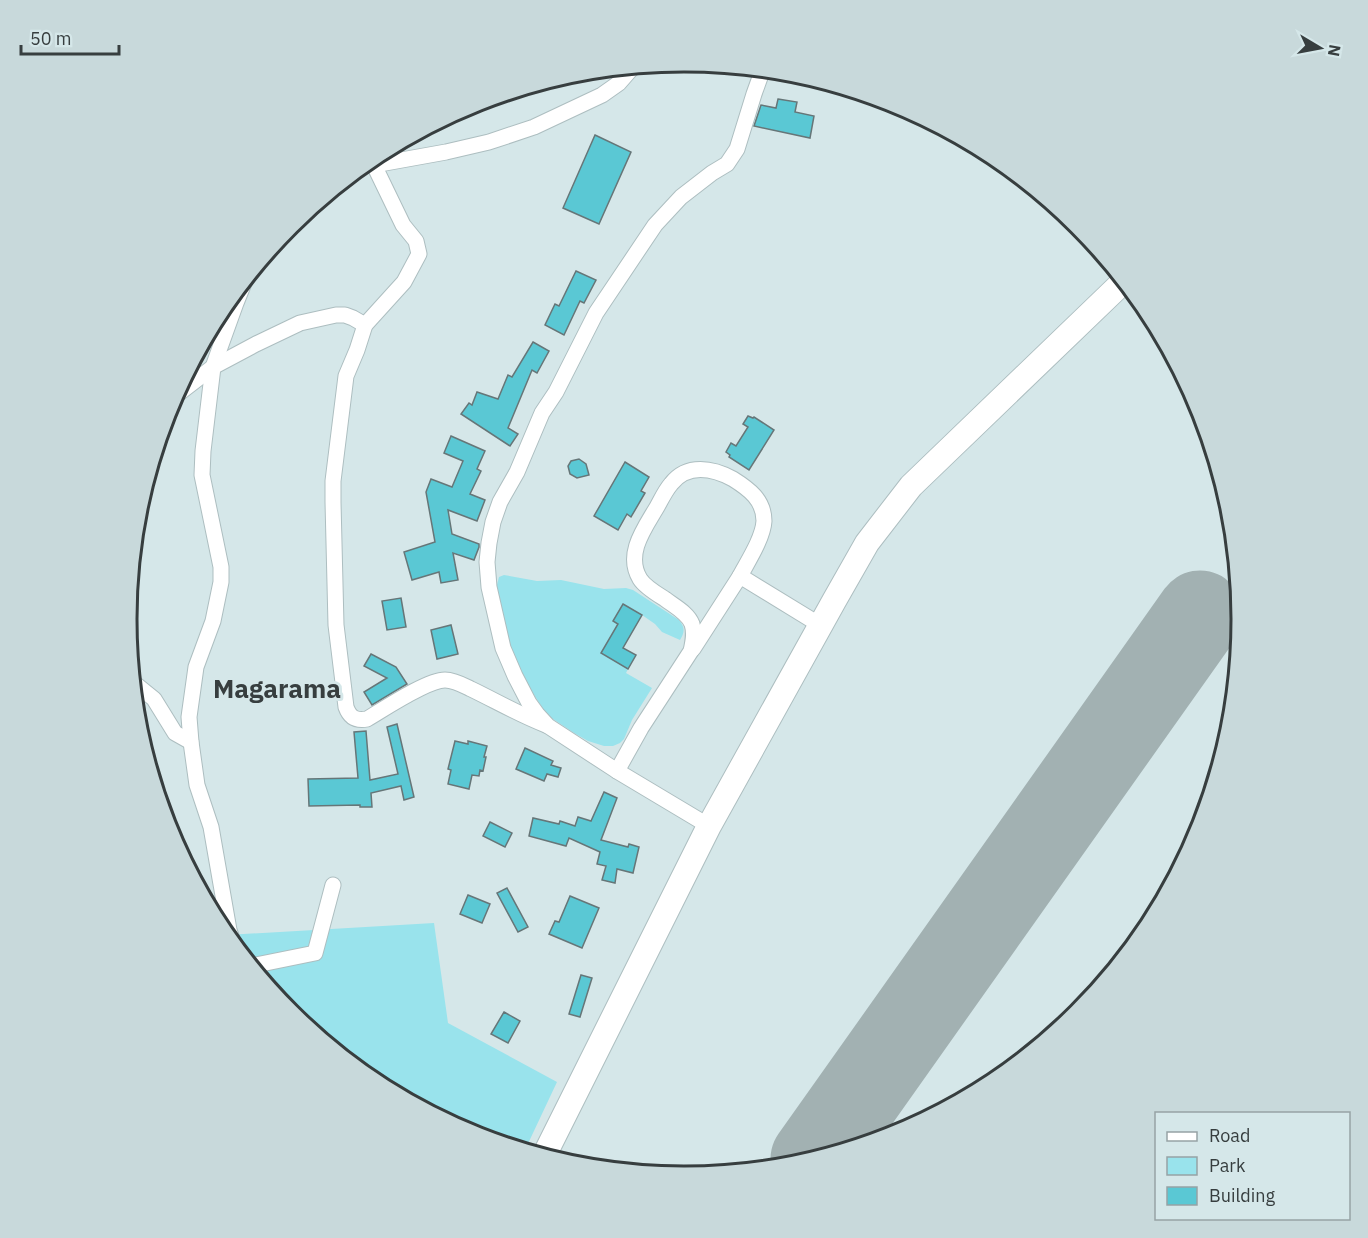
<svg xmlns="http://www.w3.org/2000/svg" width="1368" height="1238" font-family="'IBM Plex Sans',sans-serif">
<rect width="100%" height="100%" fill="#d5e7e9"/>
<g fill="#99e3ec">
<path d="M504,575L537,581L561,580L604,589L626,588L633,590L679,620C685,627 685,632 680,640L662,632L655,624L642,615L613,621L618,624L601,653L628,669L626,673L652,688L632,720L624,739L620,743L613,746H604L588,741L574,733L547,715L514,664L507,631L495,592L499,577Z"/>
<path d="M434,923L448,1023L557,1082L525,1150L470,1134L374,1082L290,1013L226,935Z"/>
</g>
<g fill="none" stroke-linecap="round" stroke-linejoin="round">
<path stroke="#a2b1b2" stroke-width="87" d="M814,1159L1200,614"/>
</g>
<g fill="#5ac8d4" stroke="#667678" stroke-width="1.5">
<path d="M778,99L797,102L795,112L814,116L810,138L754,126L761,105L776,108Z"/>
<path d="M595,135L631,152L599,224L563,208Z"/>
<path d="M576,271L596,280L584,303L580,301L564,335L545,325L555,304L559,306Z"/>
<path d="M533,342L549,351L537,373L532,370L508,428L518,434L510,446L461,414L469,403L472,405L477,392L498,399L508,375L512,377Z"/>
<path d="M748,416L753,418L754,417L774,430L749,470L729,457L730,455L726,452L731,443L736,446L748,427L743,424Z"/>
<path d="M451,436L485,451L477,469L481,471L470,494L485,500L477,521L448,510L452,534L479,544V547L474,560L453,553L458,580L441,583L439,572L412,580L404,552L435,542L426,492L431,479L452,487L463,461L444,453Z"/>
<path d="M579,459L586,464L589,475L577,478L570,474L568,466L571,461Z"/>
<path d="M625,462L649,477L641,491L645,493L631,517L627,514L618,530L594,516Z"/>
<path d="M401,598L406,627L387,630L382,601Z"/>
<path d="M623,604L642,615L623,648L636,655L628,669L601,653L618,624L613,621Z"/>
<path d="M451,625L458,654L437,659L431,630Z"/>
<path d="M371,654L396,667L407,684L372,705L364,692L387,678L364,666Z"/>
<path d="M397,724L414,797L404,800L401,786L371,793L372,807H360V805L309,806L308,779L358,778L354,732L366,731L370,780L398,774L387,727Z"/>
<path d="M455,741L468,744V741L487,746L484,757H486L483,771L480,770L479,776L472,775L469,789L448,784L451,770L448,769Z"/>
<path d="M525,748L553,761L551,765L561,768L558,777L547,774L544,781L516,769Z"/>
<path d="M604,792L617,798L601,840L628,847L629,844L639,847L633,873L617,869L615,883L602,880L606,866L597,864L600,852L569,838L566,846L529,836L533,818L559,824L560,821L575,826L578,817L591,821Z"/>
<path d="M490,822L512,833L505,847L483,836Z"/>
<path d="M507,888L528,927L518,932L497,893Z"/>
<path d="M468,895L490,904L482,923L460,914Z"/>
<path d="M570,896L599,908L582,948L549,934L555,921L559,922Z"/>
<path d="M581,975L592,978L580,1017L569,1014Z"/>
<path d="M504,1012L520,1021L508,1043L491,1034Z"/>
</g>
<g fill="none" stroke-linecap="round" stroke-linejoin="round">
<defs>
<g id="minor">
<path d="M374,165L403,225L416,241L419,254L404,282L365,325L357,350L346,376L333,481V502L336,625L346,707C350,718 356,721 367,719C384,709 427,680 445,680C454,680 463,685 471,689C496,701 520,715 546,725"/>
<path d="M361,166L374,165L446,152L489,142L534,127L602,95L619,83L633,67"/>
<path d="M174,397L213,367L256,344L300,323L336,315H345L353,318L365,325"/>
<path d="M693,649L740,576"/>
<path d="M133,682L154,699L175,733L191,742"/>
<path d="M617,771L641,728L691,651C693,642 695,633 692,624C688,613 674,606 665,599C657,594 645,587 640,579C625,554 644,529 657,507C661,500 665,491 671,484C687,463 713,468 733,479C749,489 764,500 764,521C763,538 748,561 740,576L820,625"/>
<path d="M709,826L617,771L548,726L537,714L529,703L515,676L503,648L489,587L487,562L489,543L493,522L500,502L517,472L542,413L556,392L596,313L655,225L681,197L712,173L727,164L737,149L754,94L763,69"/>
<path d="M234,945L229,930L211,827L197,785L191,742L189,717L196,667L213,621L221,582V567L202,475L203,451L213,367L236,303L246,278"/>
<path d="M251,966L315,953L333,885"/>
</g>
<path id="primary" d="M544,1156L709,826L834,601L867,543L911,486L1124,281"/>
</defs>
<use href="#minor" stroke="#adbec0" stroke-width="17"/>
<use href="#primary" stroke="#adbec0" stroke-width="26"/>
<use href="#minor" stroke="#fff" stroke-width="15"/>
<use href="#primary" stroke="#fff" stroke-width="24"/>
</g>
<g text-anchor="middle" stroke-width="6" stroke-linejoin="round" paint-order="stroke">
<g font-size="26" font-weight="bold" fill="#373e3f" stroke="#d5e7e9">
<text x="277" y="698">Magarama</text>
</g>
</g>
<path d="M0 0H1368V1238H0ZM137 619a547 547 0 1 1 1094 0a547 547 0 1 1-1094 0Z" fill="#c8d9db" fill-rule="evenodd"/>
<path fill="none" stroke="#373e3f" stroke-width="3" d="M137 619a547 547 0 1 1 1094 0a547 547 0 1 1-1094 0Z"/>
<rect x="1155" y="1112" width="195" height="108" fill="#d5e7e9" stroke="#96a3a5" stroke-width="1.5"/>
<rect x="1167" y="1132" width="30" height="9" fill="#ffffff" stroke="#96a3a5" stroke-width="1.5"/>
<text x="1209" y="1142" font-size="18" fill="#373e3f">Road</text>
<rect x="1167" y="1157" width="30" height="18" fill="#99e3ec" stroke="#96a3a5" stroke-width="1.5"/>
<text x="1209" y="1172" font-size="18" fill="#373e3f">Park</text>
<rect x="1167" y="1187" width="30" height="18" fill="#5ac8d4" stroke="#96a3a5" stroke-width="1.5"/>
<text x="1209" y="1202" font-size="18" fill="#373e3f">Building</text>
<g transform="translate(1320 48) rotate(100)" stroke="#d5e7e9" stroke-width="4.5" paint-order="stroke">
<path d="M0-4.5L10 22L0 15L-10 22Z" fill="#373e3f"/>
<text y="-9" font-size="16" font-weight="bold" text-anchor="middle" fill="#373e3f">N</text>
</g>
<path d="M21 45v9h98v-9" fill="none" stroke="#373e3f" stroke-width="3"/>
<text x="30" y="45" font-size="18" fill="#373e3f" stroke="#d5e7e9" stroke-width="4.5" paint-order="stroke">50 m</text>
</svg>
